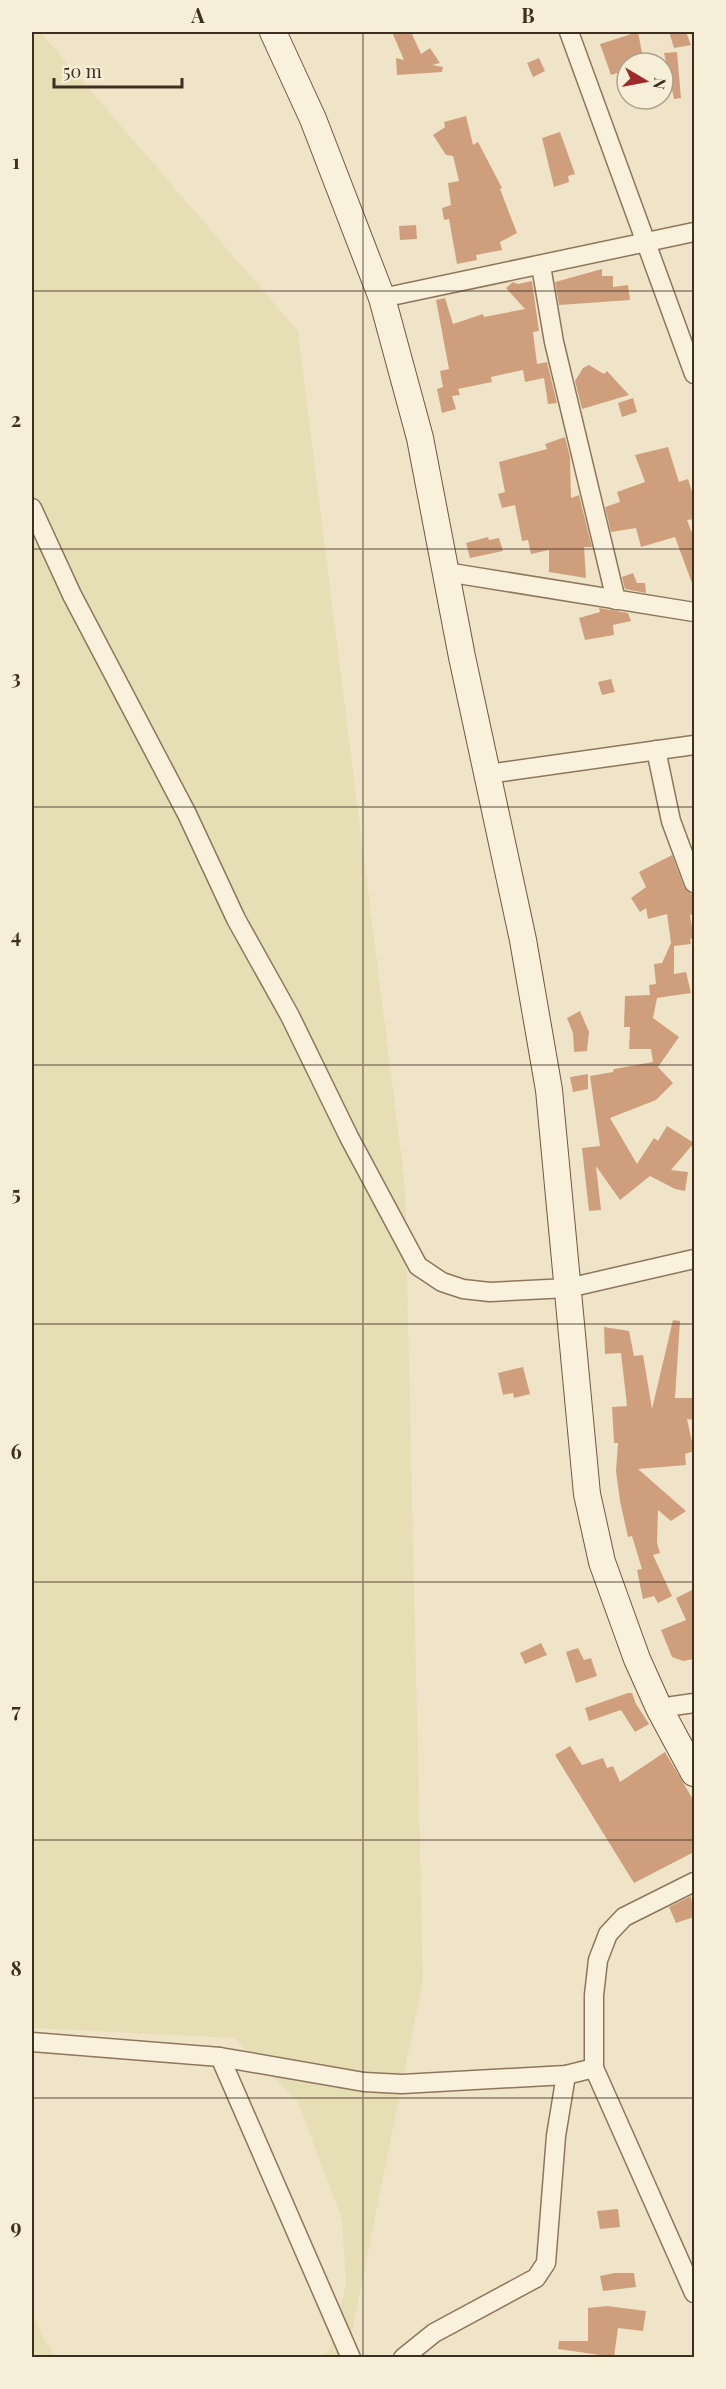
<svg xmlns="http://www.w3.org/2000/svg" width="726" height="2389" font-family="'Playfair Display',serif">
<rect width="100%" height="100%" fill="#f0e4c8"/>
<g fill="#e6deb5">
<path d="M32,32H40L298,331L405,1185L423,1979L347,2357H323L331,2346L346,2285L342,2219L298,2102L234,2038L32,2028Z"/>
<path d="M32,2310L40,2332L55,2357H32Z"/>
</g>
<g fill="#cf9f7d">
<path d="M392,32H411L421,54L430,48L440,63L432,65L443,67L442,72L397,75L396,58L404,60Z"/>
<path d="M638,32L644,63H627V70L611,75L600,44Z"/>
<path d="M669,32H686L691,45L674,48Z"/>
<path d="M677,52L681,98L674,99L664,53Z"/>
<path d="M539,58L545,71L533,77L527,63Z"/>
<path d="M466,116L473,145L478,142L502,188L500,189L517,233L500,242L502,250L476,255L477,260L457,264L449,219L444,220L442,208L451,205L448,183L459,181L453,156L446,155L433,135L445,127L444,122Z"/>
<path d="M560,132L575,174L568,176L569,182L554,187L542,138Z"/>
<path d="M416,225L417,239L400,240L399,226Z"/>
<path d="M602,269V276H613V287L628,285L630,300L559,305L555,282Z"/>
<path d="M532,281L539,331L533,332L537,364L547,362L557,403L548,404L544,378L525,382L523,370L491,377L492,382L458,389L460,395L452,396L456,409L442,413L437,389L443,387L440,371L449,369L436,300L445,298L453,324L483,314L484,317L525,309L506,288L513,282L518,284Z"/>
<path d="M589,365L604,374L607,371L629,395L582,409L575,381L583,368Z"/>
<path d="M633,398L637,412L622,417L618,403Z"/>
<path d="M565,437L570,457L571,498L579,495L592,547H584L586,578L549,572V550L531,554L528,540L522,541L515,505L502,508L498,494L505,492L499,462L547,449L545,444Z"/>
<path d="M668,447L679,482L688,479L694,498V519L687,520L694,538L693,586L675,537L641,547L636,528L611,532L605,507L620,502L617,492L645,482L635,455Z"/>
<path d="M488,537L489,540L499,538L503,551L470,558L466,543Z"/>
<path d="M633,573L637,583H645L646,593L625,589L622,577Z"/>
<path d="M599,608L628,613L631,621L613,625L614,635L585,640L579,618L600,612Z"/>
<path d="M611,679L615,692L602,695L598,682Z"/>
<path d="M672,855L684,887L694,896L692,899L694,914L690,915L694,938L690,939L691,944L674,946V974L686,972L691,993L657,998L653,1018L679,1037L658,1067L673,1083L656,1100L610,1118L637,1164L654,1138L658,1141L667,1126L694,1143L671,1170L688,1172L685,1191L675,1189L650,1176L620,1200L596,1166L601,1210L589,1211L582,1148L600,1146L590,1076L613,1072L614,1069L653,1062L651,1049H629L630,1027H624L625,996L650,995L649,985L656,984L654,964L662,963L671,943L667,914L648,919L646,908L640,912L631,898L646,887L639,872Z"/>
<path d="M580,1011L589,1032L587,1051L574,1052L573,1033L567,1018Z"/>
<path d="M588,1074V1089L573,1092L570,1077Z"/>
<path d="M673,1320L680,1321L675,1398H694V1420L687,1419L694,1451L685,1454L686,1465L638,1469L686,1511L671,1521L658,1510L657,1543L660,1553L653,1555L672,1596L658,1603L654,1596L643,1599L637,1570L642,1569L632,1536L628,1537L620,1501L616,1471L618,1443H614L612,1407L627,1406L621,1353L605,1354L604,1327L629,1331L634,1356L643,1355L652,1409Z"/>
<path d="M523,1367L530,1394L514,1398L513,1393L503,1395L498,1373Z"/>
<path d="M694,1589V1659L683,1661L672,1657L661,1630L686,1620L676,1598Z"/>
<path d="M541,1643L547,1655L525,1664L520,1653Z"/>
<path d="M578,1648L584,1660L591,1658L597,1676L576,1683L566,1652Z"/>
<path d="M628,1693H632L636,1704L649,1724L635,1732L621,1710L589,1721L585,1708Z"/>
<path d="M570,1746L582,1765L603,1758L607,1768L613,1766L620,1782L665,1752L694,1801V1852L634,1883L555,1755Z"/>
<path d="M691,1896L694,1917L676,1923L669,1907Z"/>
<path d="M618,2209L620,2227L600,2229L597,2211Z"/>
<path d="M614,2273H634L636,2287L603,2291L600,2276Z"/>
<path d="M607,2306L646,2311L643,2331L618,2328L614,2357L558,2349L559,2341H588V2308Z"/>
</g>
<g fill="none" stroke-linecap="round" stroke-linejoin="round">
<defs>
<g id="street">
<path d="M569,32L694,374"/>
<path d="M541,266L554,342L616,600"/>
<path d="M382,298L694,232"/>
<path d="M32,508L72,595L187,814L236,919L290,1016L349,1137L418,1266L442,1282L463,1289L490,1292L568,1288L694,1259"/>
<path d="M446,572L694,612"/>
<path d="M656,750L671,821L694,883"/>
<path d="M488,774L694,745"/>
<path d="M659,1708L694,1703"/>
<path d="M694,1882L624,1917L608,1934L598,1960L594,1995V2068L694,2293"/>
<path d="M32,2042L220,2057L364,2082L402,2084L566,2075L594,2068"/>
<path d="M220,2057L351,2358"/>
<path d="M403,2358L434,2333L536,2278L546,2263L556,2136L566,2075"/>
</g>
<path id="secondary" d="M273,32L313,119L382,298L420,438L462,657L523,940L549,1090L587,1494L602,1562L637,1659L659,1708L694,1773"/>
</defs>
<use href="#street" stroke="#8d765c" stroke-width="21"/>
<use href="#secondary" stroke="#6f573f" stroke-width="28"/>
<use href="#street" stroke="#faf1dc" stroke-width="18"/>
<use href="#secondary" stroke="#faf1dc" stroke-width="26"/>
</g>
<path fill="none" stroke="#3d2e20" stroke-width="1.5" stroke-opacity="0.55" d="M363,32V2358M32,291H694M32,549H694M32,807H694M32,1065H694M32,1324H694M32,1582H694M32,1840H694M32,2098H694"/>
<rect width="726" height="2389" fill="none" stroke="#f7eed8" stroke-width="66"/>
<g transform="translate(645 81) rotate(100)"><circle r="28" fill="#f7eed8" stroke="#ada18e" stroke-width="1.5"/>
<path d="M0-4.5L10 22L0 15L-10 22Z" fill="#9e2a2b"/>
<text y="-9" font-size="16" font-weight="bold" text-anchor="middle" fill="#3d2e20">N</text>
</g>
<path d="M54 78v9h128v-9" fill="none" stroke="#3d2e20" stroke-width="3"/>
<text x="63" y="78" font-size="18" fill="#3d2e20" stroke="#f7eed8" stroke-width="4.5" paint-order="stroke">50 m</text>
<rect x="33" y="33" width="660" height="2323" fill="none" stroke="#3d2e20" stroke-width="2"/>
<g font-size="20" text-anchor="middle" font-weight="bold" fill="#3d2e20">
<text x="198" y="23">A</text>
<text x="528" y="23">B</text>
<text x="16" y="169">1</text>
<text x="16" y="427">2</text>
<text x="16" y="685">3</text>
<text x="16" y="943">4</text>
<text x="16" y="1201">5</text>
<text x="16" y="1459">6</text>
<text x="16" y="1718">7</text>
<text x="16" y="1976">8</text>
<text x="16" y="2234">9</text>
</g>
</svg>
